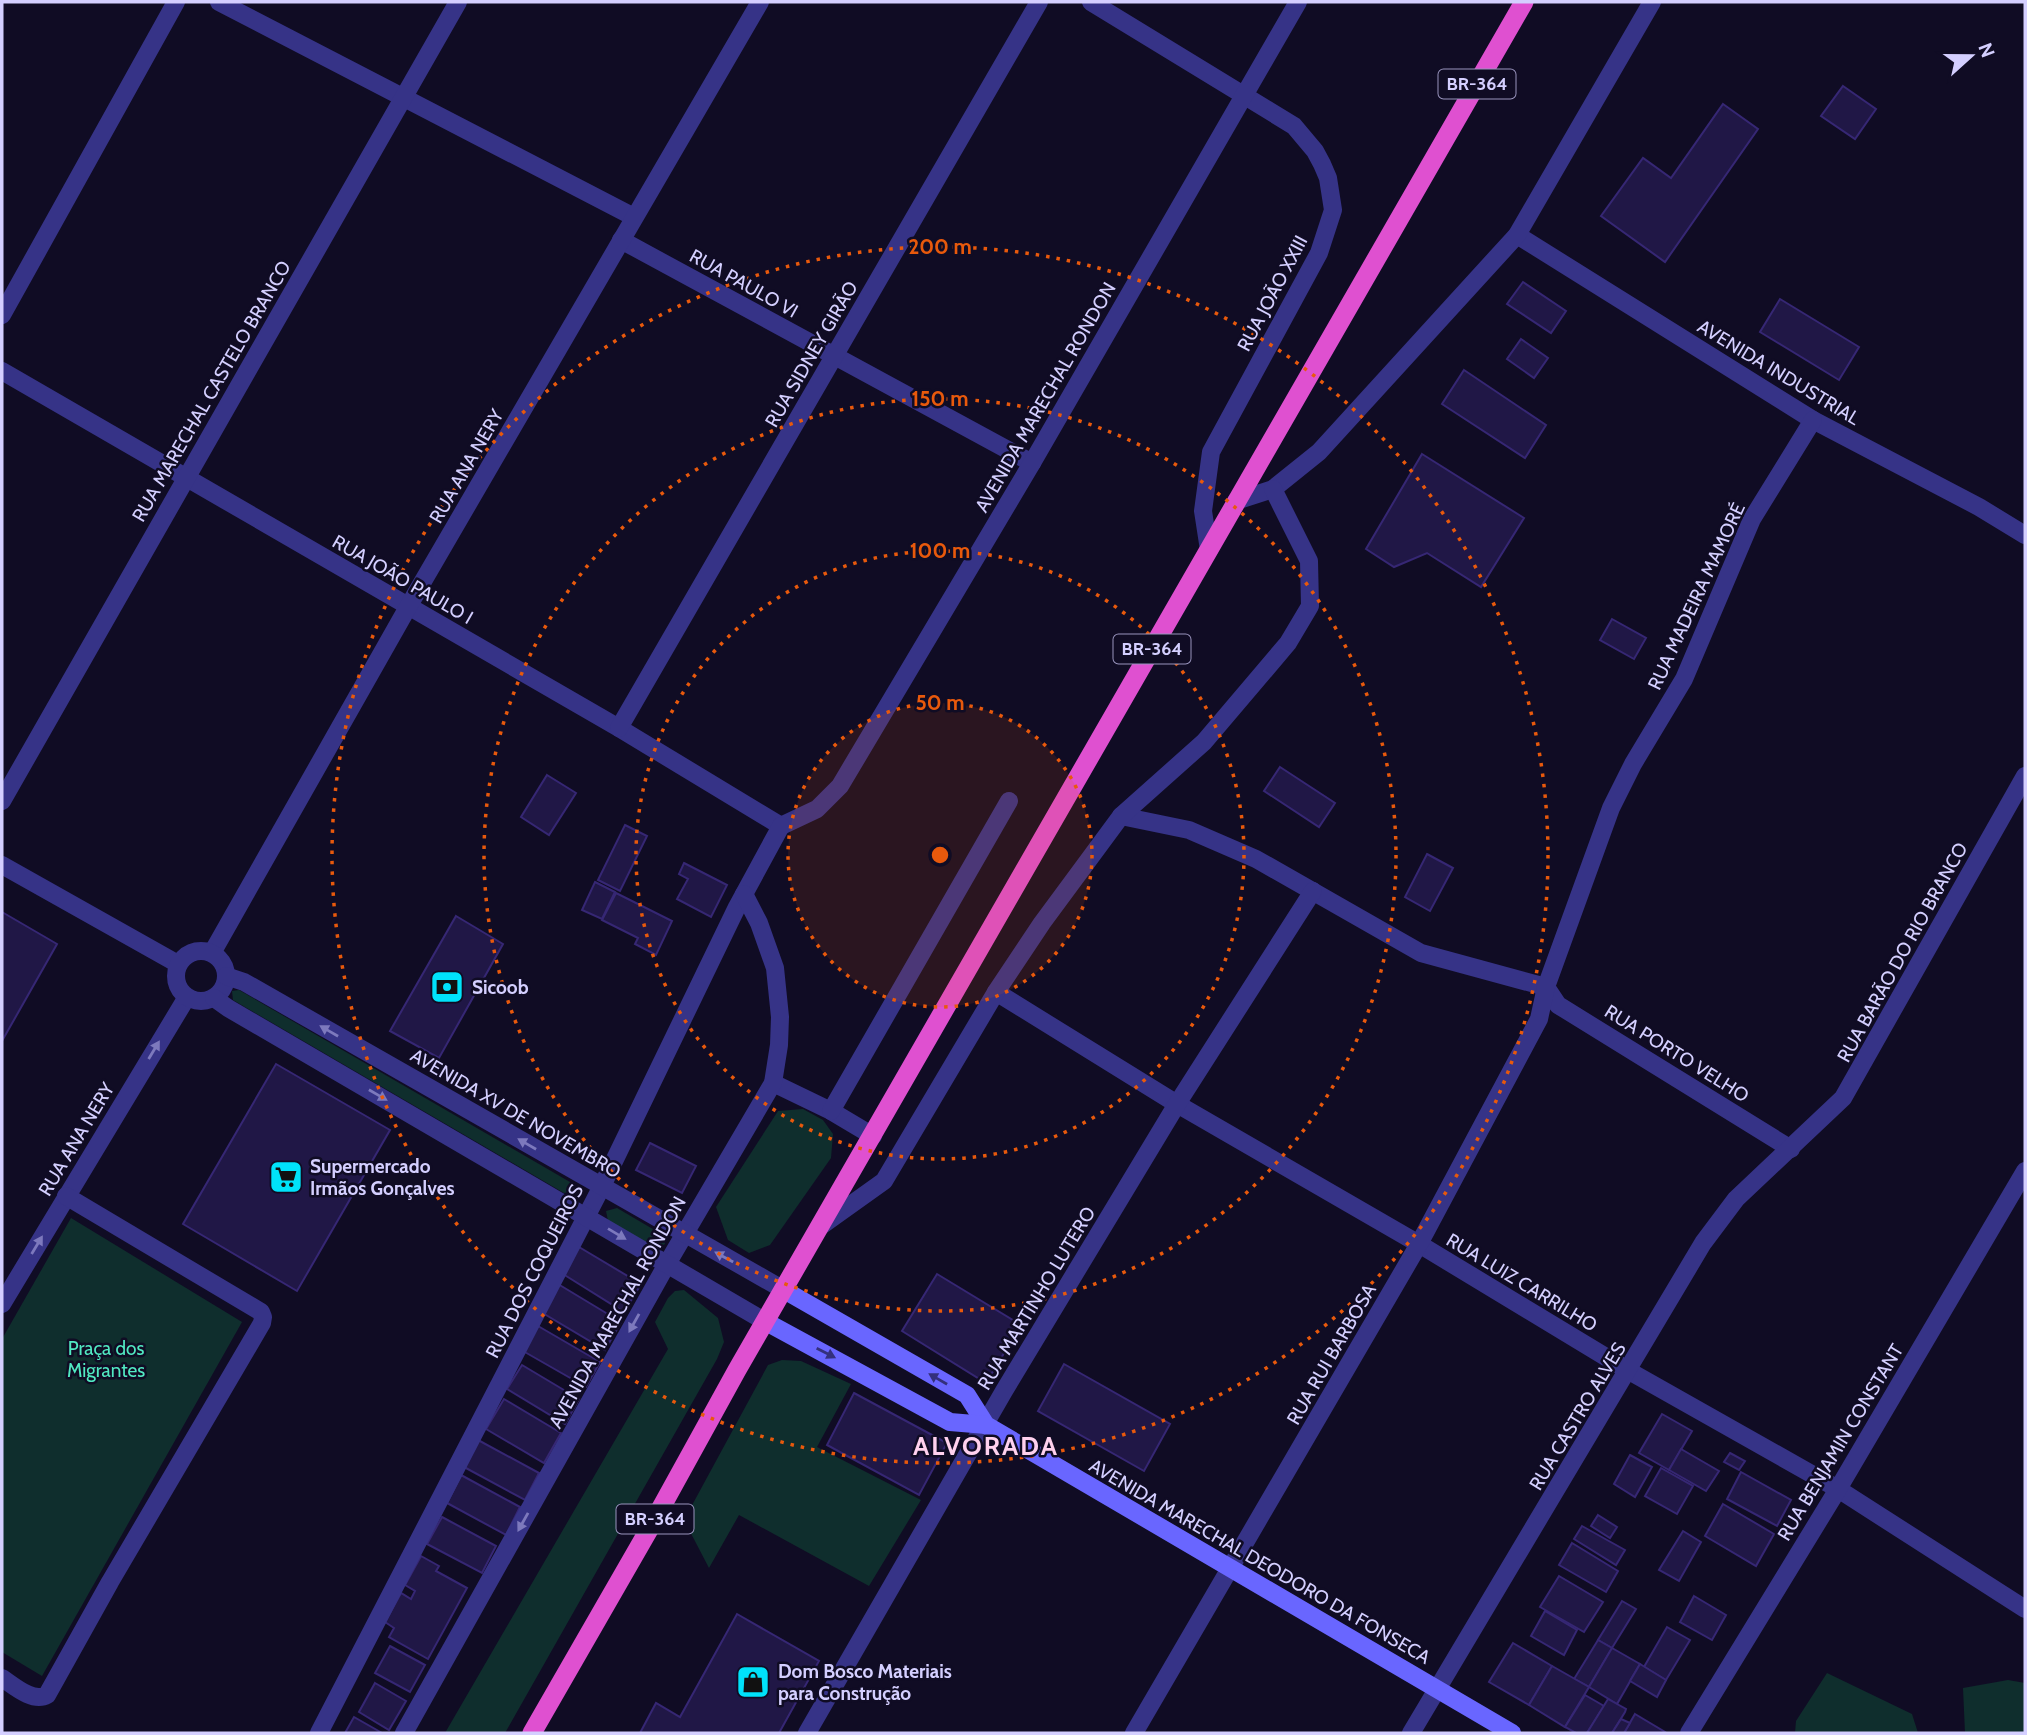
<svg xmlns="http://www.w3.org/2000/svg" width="2027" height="1735" font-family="Cabin,sans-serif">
<rect width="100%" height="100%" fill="#100c24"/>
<g fill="#0f2e2d">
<path d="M239,990L570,1182L573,1191L564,1193L233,1000L232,991Z"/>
<path d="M803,1109L823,1120L833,1134L831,1158L770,1245L749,1253L728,1240L716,1207L778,1111Z"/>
<path d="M617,1208L663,1235L665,1244L657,1249L608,1221L606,1211Z"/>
<path d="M71,1218L242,1322L42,1676L2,1652V1339Z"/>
<path d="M684,1290L718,1318L724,1342L717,1359L505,1733H445L668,1349L655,1322L668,1298L675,1291Z"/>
<path d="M782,1360L801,1361L851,1384L817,1447L921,1500L869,1586L739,1515L709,1568L684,1520L768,1365Z"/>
<path d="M1827,1673L1912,1714L1918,1733H1795L1796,1721Z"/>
<path d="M2008,1680L2025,1683V1733H1965L1963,1688Z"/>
</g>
<g fill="#201746" stroke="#362774" stroke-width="2">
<path d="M1843,86L1876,109L1855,139L1821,116Z"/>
<path d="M1723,104L1758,129L1665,262L1601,216L1643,158L1671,178Z"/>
<path d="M1523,282L1566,311L1551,333L1507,304Z"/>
<path d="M1780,299L1859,347L1839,380L1760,332Z"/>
<path d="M1521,339L1548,358L1534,378L1507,359Z"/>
<path d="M1464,370L1546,425L1525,458L1442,404Z"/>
<path d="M1422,454L1524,518L1481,587L1427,553L1394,567L1366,549Z"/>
<path d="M1612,619L1646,638L1634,659L1600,640Z"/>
<path d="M1280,767L1335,803L1319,827L1264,791Z"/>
<path d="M547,775L576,793L549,835L521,817Z"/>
<path d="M625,825L647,836L620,891L598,880Z"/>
<path d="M1427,854L1453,868L1430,911L1405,897Z"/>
<path d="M684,863L727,885L711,917L677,899L688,879L679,874Z"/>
<path d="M595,882L615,892L602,919L582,910Z"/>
<path d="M616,893L672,921L656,955L635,944L638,938L602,920Z"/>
<path d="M2,912L57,944L2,1041Z"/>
<path d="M456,916L503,944L439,1058L390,1031Z"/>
<path d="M276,1064L390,1130L297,1291L183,1224Z"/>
<path d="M650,1143L696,1166L682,1193L636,1170Z"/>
<path d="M579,1247L641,1284L624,1312L563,1274Z"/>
<path d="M937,1274L1021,1325L986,1383L902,1331Z"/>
<path d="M558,1284L621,1322L605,1350L541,1312Z"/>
<path d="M538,1326L600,1362L586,1387L523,1351Z"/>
<path d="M1064,1364L1170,1424L1144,1471L1038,1411Z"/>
<path d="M522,1365L579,1399L565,1424L507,1389Z"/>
<path d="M854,1393L947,1443L919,1495L827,1445Z"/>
<path d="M504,1399L561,1433L544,1463L486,1429Z"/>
<path d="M1662,1414L1692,1431L1669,1470L1639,1453Z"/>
<path d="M478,1440L539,1473L525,1500L464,1467Z"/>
<path d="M1681,1449L1719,1471L1706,1491L1669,1470Z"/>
<path d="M1730,1453L1745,1461L1739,1470L1724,1462Z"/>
<path d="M1630,1455L1652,1467L1635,1497L1614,1484Z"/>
<path d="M1661,1468L1693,1486L1677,1514L1645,1496Z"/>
<path d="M1741,1472L1791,1500L1777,1526L1727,1499Z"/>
<path d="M461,1475L520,1507L506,1535L447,1503Z"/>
<path d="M1723,1504L1774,1534L1756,1566L1705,1536Z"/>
<path d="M1598,1515L1617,1527L1610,1538L1591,1526Z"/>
<path d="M442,1517L496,1546L482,1573L427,1544Z"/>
<path d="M1582,1526L1625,1550L1616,1565L1574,1539Z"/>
<path d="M1683,1531L1701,1542L1679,1581L1659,1570Z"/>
<path d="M1572,1543L1618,1571L1606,1592L1559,1565Z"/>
<path d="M421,1556L439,1566L436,1571L467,1588L428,1659L389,1637L394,1628L385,1622L401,1593L411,1599L415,1591L405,1585Z"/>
<path d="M1559,1576L1603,1602L1584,1632L1540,1607Z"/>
<path d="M1694,1596L1726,1615L1712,1640L1680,1622Z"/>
<path d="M1622,1601L1636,1609L1612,1648L1598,1640Z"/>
<path d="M1545,1611L1577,1630L1564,1655L1531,1636Z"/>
<path d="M737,1614L819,1661L779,1733H640L656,1703L680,1717Z"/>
<path d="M1667,1627L1690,1640L1666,1680L1644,1667Z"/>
<path d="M1598,1640L1612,1648L1589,1687L1574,1679Z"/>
<path d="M1513,1643L1552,1666L1529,1705L1489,1682Z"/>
<path d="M390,1646L425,1665L410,1692L375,1673Z"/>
<path d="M1612,1648L1640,1664L1617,1704L1589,1687Z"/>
<path d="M1640,1664L1666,1680L1657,1697L1630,1681Z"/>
<path d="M1552,1666L1589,1687L1565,1727L1529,1705Z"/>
<path d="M375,1683L406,1701L389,1730L359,1712Z"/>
<path d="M1585,1695L1604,1706L1587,1733H1576L1565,1727Z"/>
<path d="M1608,1699L1626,1709L1625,1712L1612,1733H1587Z"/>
<path d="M1635,1714L1665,1732L1664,1733H1624Z"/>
<path d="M354,1717L382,1733H345Z"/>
<path d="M1621,1719L1630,1723L1624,1733H1612Z"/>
</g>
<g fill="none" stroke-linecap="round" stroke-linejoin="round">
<g stroke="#363387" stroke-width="18">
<path d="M219,2L634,217"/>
<path d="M1091,2L1294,126L1315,151L1322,164L1328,178L1333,210L1319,253L1211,452L1203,511L1209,550"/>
<path d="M1517,235L1813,420L1979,507L2025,535"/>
<path d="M621,240L1032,463"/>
<path d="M2,315L176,2"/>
<path d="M2,371L619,728L781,826"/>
<path d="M1236,501L1273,489L1319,452L1517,235L1652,2"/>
<path d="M619,728L1039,2"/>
<path d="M2,801L458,2"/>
<path d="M1121,816L1189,830L1256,859L1421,953L1546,987"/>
<path d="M781,826L817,809L840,786L1032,463L1298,2"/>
<path d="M212,953L408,607L760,2"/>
<path d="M1546,987L1558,1005L1791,1149"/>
<path d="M996,992L1177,1104L1419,1244L1629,1371L1838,1489L2025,1609"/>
<path d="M773,1083L831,1111L873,1136"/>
<path d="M831,1111L1009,801"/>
<path d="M821,1226L884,1181L996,992L1042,923L1121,816L1204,742L1288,643L1310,606L1309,561L1273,489"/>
<path d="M2,1304L187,997"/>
<path d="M2,1678C14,1686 33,1703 47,1695L110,1582L262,1323L263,1317L261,1312L66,1196"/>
<path d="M319,1733L602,1186L737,907L781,826"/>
<path d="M404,1733L667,1264L773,1083L779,1045L780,1017L775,968L759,923L744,894"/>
<path d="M807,1733L1004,1391L1177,1104L1313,891"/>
<path d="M1134,1733L1419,1244L1539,1019L1546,987L1611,808L1633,764L1684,679L1752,519L1813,420"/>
<path d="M1411,1733L1703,1243L1736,1199L1843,1098L2025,776"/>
<path d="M1689,1733L1838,1489L2025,1171"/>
</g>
<g stroke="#363387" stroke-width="18">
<path d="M2,865L178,964"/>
<circle cx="201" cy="976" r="25"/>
<path d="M226,976L244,982L784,1290"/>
<path d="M214,998L228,1008L766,1322"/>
</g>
<g stroke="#6966ff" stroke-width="18">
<path d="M784,1290L967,1395L986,1425L1512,1733"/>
<path d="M766,1322L950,1422L986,1425"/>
</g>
<path stroke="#df50d0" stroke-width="19" d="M532,1733L651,1526L737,1370L1524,2"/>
</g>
<defs><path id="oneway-solid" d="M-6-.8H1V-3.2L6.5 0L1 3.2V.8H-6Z" transform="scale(1.75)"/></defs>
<g fill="#7d79bd">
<use href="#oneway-solid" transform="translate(329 1031) rotate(-150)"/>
<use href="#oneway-solid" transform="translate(154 1050) rotate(-59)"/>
<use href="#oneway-solid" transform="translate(378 1095) rotate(30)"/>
<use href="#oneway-solid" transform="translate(527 1144) rotate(-150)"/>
<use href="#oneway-solid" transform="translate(617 1234) rotate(31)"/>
<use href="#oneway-solid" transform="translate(37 1245) rotate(-59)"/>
<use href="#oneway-solid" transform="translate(724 1257) rotate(-151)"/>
<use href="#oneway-solid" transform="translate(634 1323) rotate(119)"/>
<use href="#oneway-solid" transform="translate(523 1522) rotate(119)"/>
</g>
<g fill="#34307c">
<use href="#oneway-solid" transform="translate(826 1353) rotate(27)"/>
<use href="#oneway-solid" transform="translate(938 1379) rotate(-150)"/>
</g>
<circle cx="940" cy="855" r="152" fill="#e8590c" fill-opacity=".12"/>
<g fill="none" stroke="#e8590c" stroke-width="3.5" stroke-dasharray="3.5 7">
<circle cx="940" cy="855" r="152"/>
<circle cx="940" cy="855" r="304"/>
<circle cx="940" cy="855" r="456"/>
<circle cx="940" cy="855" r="608"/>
</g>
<defs>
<symbol id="bank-square" viewBox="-11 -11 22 22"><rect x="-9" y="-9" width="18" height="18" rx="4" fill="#00e2fa" stroke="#100c24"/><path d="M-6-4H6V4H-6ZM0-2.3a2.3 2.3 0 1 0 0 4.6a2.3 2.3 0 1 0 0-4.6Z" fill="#111"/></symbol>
<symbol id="supermarket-square" viewBox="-11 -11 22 22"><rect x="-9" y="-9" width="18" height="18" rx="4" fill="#00e2fa" stroke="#100c24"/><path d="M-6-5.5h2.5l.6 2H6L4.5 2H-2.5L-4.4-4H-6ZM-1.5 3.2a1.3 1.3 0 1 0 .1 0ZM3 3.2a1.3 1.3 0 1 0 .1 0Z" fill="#111"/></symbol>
<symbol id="shop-square" viewBox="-11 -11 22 22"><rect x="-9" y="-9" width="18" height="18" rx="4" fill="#00e2fa" stroke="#100c24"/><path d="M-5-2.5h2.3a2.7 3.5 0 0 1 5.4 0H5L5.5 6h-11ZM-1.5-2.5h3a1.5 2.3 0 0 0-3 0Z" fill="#111"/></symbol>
</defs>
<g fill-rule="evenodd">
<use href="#bank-square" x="428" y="968" width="38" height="38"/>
<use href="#supermarket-square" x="267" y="1158" width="38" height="38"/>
<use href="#shop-square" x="734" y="1663" width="38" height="38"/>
</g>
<g text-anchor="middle" stroke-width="5" stroke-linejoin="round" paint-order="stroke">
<g fill="#100c24" stroke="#9994bd" stroke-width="2">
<rect x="1438.5" y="69.5" width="77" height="29" rx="5"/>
<rect x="1113.5" y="634.5" width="77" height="29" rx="5"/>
<rect x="616.5" y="1504.5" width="77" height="29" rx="5"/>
</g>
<g font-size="18" font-weight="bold" fill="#d4cfff">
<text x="1477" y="90">BR-364</text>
<text x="1152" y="655">BR-364</text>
<text x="655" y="1525">BR-364</text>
</g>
<g font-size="19" fill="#d4cfff" stroke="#100c24">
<text transform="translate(744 283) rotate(29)" y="7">RUA PAULO VI</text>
<text transform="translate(1272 293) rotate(-62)" y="7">RUA JOÃO XXIII</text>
<text transform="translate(811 354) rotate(-60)" y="7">RUA SIDNEY GIRÃO</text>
<text transform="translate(1779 372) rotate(31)" y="7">AVENIDA INDUSTRIAL</text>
<text transform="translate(211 391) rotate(-60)" y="7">RUA MARECHAL CASTELO BRANCO</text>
<text transform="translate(1045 397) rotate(-60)" y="7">AVENIDA MARECHAL RONDON</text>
<text transform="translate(466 466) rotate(-60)" y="7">RUA ANA NERY</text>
<text transform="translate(403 579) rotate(30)" y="7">RUA JOÃO PAULO I</text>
<text transform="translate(1696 596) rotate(-65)" y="7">RUA MADEIRA MAMORÉ</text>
<text transform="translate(1902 952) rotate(-61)" y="7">RUA BARÃO DO RIO BRANCO</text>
<text transform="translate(1677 1053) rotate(32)" y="7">RUA PORTO VELHO</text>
<text transform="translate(516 1113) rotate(30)" y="7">AVENIDA XV DE NOVEMBRO</text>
<text transform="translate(76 1139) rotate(-59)" y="7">RUA ANA NERY</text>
<text transform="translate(534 1271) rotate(-63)" y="7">RUA DOS COQUEIROS</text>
<text transform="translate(1522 1282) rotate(31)" y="7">RUA LUIZ CARRILHO</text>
<text transform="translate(1036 1298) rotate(-59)" y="7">RUA MARTINHO LUTERO</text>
<text transform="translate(617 1312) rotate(-61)" y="7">AVENIDA MARECHAL RONDON</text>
<text transform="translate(1331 1354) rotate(-60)" y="7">RUA RUI BARBOSA</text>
<text transform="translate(1577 1416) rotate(-59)" y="7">RUA CASTRO ALVES</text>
<text transform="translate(1840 1442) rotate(-59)" y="7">RUA BENJAMIN CONSTANT</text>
<text transform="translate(1260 1561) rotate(30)" y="7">AVENIDA MARECHAL DEODORO DA FONSECA</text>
</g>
<g font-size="19" font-weight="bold" fill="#d4cfff" stroke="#100c24" text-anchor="start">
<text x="472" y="994">Sicoob</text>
<text x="310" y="1173">Supermercado<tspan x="310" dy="22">Irmãos Gonçalves</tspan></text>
<text x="778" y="1678">Dom Bosco Materiais<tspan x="778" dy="22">para Construção</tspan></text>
</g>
<g font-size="19" fill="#51e9c2" stroke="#100c24">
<text x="106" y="1355">Praça dos<tspan x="106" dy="22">Migrantes</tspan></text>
</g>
<g font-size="26" font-weight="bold" letter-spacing="2" fill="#ffd1ee" stroke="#100c24">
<text x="986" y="1455">ALVORADA</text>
</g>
</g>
<circle cx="940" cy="855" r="10" fill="#e8590c" stroke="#100c24" stroke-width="3.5"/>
<g font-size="21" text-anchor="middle" font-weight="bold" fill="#e8590c" stroke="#100c24" stroke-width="5" stroke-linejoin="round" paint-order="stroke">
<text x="940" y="254">200 m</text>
<text x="940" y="406">150 m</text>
<text x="940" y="558">100 m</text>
<text x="940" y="710">50 m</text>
</g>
<rect width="2027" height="1735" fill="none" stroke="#d4cfff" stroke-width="7"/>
<g transform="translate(1971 56) rotate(69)" stroke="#100c24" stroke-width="5" paint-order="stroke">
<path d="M0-5L12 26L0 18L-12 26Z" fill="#d4cfff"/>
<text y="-10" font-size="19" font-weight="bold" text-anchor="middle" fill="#d4cfff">N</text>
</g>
</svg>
